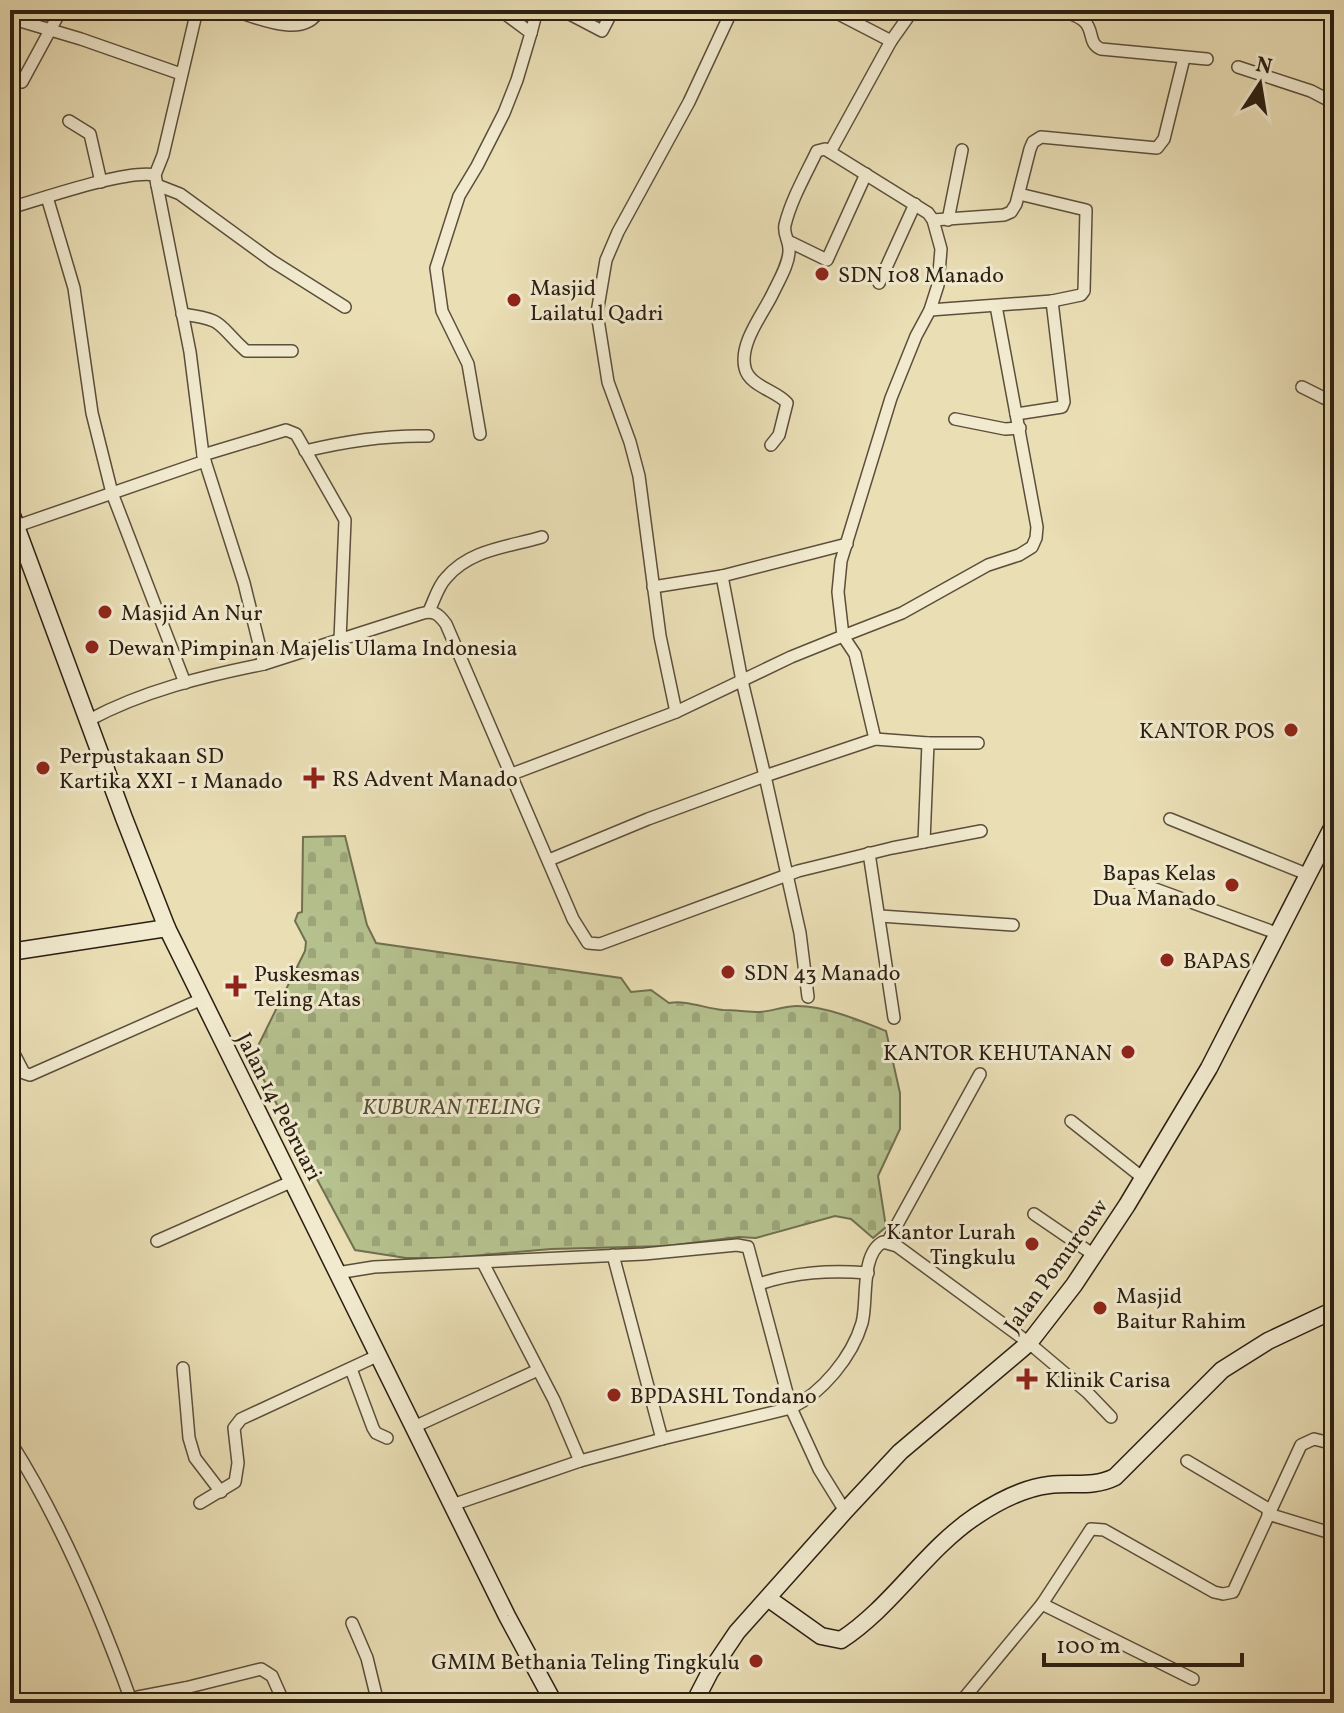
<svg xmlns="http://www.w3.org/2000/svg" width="1344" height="1713" font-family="Vollkorn,serif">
<defs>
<pattern id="cemetery-stones" width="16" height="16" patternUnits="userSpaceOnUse" patternTransform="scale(2)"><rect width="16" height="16" fill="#b5c18e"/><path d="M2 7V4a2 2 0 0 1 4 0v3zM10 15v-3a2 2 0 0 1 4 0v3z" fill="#9ca579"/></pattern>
</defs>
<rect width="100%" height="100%" fill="#eadeb5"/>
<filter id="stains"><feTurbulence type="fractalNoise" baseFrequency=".0025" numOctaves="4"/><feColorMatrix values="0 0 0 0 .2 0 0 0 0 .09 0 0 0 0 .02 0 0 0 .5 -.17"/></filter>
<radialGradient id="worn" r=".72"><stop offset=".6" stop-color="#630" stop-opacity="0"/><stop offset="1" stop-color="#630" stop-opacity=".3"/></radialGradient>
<path fill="url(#cemetery-stones)" stroke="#707050" stroke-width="2" d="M345,836L367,925L376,943L621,978L631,992L651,990L669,1003C688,1000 703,1008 723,1010C735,1010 748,1012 760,1012C772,1011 785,1006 797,1006C825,1006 859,1020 886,1031L900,1093V1129L878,1176L886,1227L873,1238L851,1219L835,1216L756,1238L739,1237L666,1246L551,1249L449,1258H406L355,1250L252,1058L305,951L306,942L295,921L298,913L302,912L303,837Z"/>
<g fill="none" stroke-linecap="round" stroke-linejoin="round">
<defs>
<g id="street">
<path d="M232,10C256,17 304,40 319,10"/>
<path d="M562,10L602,31L613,10"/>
<path d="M1061,10C1069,13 1079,16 1085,22C1094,31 1088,44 1101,49L1207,59"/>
<path d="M10,18L81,39L181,74"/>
<path d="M531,33L537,10"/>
<path d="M891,41L913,10"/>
<path d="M1238,67L1311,91L1334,103"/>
<path d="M22,82L61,10"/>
<path d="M69,121L90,134L101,182"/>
<path d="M830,152L891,41L835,12"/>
<path d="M155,175L163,155L197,10"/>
<path d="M157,185L180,194L272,261L345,307"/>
<path d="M1019,194L1086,210L1084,291L1081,295L1052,301"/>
<path d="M47,197L74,288L92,413L112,493L185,683"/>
<path d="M10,208C41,199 127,169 155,175L190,352L203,455L244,583L264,664L420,614C433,610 438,613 446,624L573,919L588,943L600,944L798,871L892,848L981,831"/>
<path d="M933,220L1004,215L1011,212L1016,204L1030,149L1033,142L1041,137L1157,148L1164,139L1184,58"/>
<path d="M948,220L962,150"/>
<path d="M788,241L827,260L866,174"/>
<path d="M879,283L915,204"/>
<path d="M930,310L1052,301L1064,402L1062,407L1016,414"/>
<path d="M182,314C227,320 216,324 246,351H292"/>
<path d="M1302,387L1334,403"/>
<path d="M955,419L1005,429L1020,428"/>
<path d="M480,434L468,364L442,311L436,268L459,196L477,166L504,113L517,80L531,33L500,10"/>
<path d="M305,451C346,441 387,435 428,436"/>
<path d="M203,455L286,430L296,434L345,520L340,640"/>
<path d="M17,526L205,461"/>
<path d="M722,576L742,681L765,776L875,739L855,654L843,636L902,613L988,565L1019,555L1032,547L1036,538L1037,527L996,306"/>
<path d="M653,587L722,576L847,544"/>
<path d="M429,611C434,601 438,586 446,578C470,549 509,547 542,537"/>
<path d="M676,712L660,636L639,476L630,442L608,382L597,313L606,260L618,232L689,102L732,10"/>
<path d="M89,720C143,691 204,676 264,664"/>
<path d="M875,739L928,743H978"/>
<path d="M512,774L676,712L791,657L843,636L838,592L841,561L891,398L916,336L930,310L938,285L941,249L933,220L928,213L825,149L817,151C806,174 791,200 785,225C783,234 789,240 789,249C790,263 778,282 772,295C762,315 739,344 745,368C749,386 777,391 787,403L779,435L771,445"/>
<path d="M1170,819L1309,875"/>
<path d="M924,842L928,743"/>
<path d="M869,853L894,1018"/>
<path d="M549,860L648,819L765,776L800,933L808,997"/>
<path d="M1133,881L1279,934"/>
<path d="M880,916L1013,925"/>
<path d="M10,1046L24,1073L30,1075L202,999"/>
<path d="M1071,1121L1143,1178"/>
<path d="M1034,1214L1094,1255"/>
<path d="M157,1241L293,1181"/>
<path d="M888,1241L980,1074"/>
<path d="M613,1255L662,1439"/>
<path d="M483,1263L554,1400L580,1461"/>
<path d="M337,1273L374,1267L644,1254L737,1245L748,1247L791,1408L819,1469L845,1511"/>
<path d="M759,1284C796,1272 829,1270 868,1273"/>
<path d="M183,1368L189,1438L195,1458L221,1492"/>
<path d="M351,1369L373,1428L376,1433L387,1438"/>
<path d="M416,1426L538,1370"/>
<path d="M10,1441C61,1521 100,1614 132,1703"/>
<path d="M1187,1461L1270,1510"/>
<path d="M200,1503L235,1482L238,1463L234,1428L241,1419L379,1355"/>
<path d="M452,1505L580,1461L662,1439L791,1408C822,1393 852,1357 862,1323C868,1302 860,1254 883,1242L897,1246L1029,1343L1087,1392L1111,1417"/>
<path d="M1268,1514L1334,1534"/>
<path d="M1042,1604L1193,1679"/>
<path d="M352,1623L367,1658L378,1703"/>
<path d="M138,1697L185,1688"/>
<path d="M188,1703L185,1688L261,1669L272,1676L284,1703"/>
<path d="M960,1703L1042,1604L1091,1529L1104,1530L1214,1592L1223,1594L1233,1592L1301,1445L1314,1439L1334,1444"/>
</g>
<g id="secondary">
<path d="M10,510L124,818L167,928L507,1616L554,1703"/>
<path d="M10,952L167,928"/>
<path d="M769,1599L821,1636L841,1640C892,1607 925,1550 976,1516C997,1502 1024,1488 1049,1485C1072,1482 1093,1488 1115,1477L1222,1370L1268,1341L1334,1310"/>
<path d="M694,1703L710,1672L737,1632L845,1511L900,1452L1029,1343L1074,1285L1127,1205L1209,1068L1334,824"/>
</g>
</defs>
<use href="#street" stroke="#5b4f3b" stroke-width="14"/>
<use href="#secondary" stroke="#2b1f12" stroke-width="19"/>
<use href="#street" stroke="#f1eacf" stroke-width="11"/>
<use href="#secondary" stroke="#f1eacf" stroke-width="16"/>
</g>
<g fill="#8f2418" stroke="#f1eacf" stroke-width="3">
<circle cx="822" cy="274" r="8"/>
<circle cx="514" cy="300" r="8"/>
<circle cx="105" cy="612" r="8"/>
<circle cx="92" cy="647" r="8"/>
<circle cx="1291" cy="730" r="8"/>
<circle cx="43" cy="768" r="8"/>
<path d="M310 766h8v8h8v8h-8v8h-8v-8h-8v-8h8z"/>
<circle cx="1232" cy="885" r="8"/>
<circle cx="1167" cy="960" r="8"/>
<circle cx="728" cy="972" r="8"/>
<path d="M232 974h8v8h8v8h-8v8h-8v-8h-8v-8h8z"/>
<circle cx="1128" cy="1052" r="8"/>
<circle cx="1032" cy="1244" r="8"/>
<circle cx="1100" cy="1308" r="8"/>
<path d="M1023 1367h8v8h8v8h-8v8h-8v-8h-8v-8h8z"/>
<circle cx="614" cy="1395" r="8"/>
<circle cx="756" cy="1661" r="8"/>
</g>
<g text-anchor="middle" stroke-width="6" stroke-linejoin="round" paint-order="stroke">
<g font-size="22" fill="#2b1f12" stroke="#f1eacf" text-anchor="start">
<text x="838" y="282">SDN 108 Manado</text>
<text x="530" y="295">Masjid<tspan x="530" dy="25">Lailatul Qadri</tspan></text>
<text x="121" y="620">Masjid An Nur</text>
<text x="108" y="655">Dewan Pimpinan Majelis Ulama Indonesia</text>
<text x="1275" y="738" text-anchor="end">KANTOR POS</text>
<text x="59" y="763">Perpustakaan SD<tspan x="59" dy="25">Kartika XXI - 1 Manado</tspan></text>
<text x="332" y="786">RS Advent Manado</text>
<text x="1216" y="880" text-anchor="end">Bapas Kelas<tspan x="1216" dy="25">Dua Manado</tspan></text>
<text x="1183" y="968">BAPAS</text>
<text x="744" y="980">SDN 43 Manado</text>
<text x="254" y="981">Puskesmas<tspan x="254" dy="25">Teling Atas</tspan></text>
<text x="1112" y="1060" text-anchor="end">KANTOR KEHUTANAN</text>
<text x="1016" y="1239" text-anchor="end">Kantor Lurah<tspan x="1016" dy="25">Tingkulu</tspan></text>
<text x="1116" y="1303">Masjid<tspan x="1116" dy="25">Baitur Rahim</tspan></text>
<text x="1045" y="1387">Klinik Carisa</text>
<text x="630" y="1403">BPDASHL Tondano</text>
<text x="740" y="1669" text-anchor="end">GMIM Bethania Teling Tingkulu</text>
</g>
<g font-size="22" fill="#2b1f12" stroke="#f1eacf">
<text transform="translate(280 1106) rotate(63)" y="8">Jalan 14 Pebruari</text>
<text transform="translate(1055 1265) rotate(-54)" y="8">Jalan Pomurouw</text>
</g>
<g font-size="22" font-style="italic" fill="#545037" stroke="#f1eacf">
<text x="451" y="1114">KUBURAN TELING</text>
</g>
</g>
<rect width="1344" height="1713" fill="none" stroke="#eadeb5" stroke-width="40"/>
<rect x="12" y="12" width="1320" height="1689" fill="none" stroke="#2b1f12" stroke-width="4"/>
<rect x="20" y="20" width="1304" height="1673" fill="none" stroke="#2b1f12" stroke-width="2"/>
<g transform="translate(1260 84) rotate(12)" stroke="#f1eacf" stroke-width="6" paint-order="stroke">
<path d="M0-6L14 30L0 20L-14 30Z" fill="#2b1f12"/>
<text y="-12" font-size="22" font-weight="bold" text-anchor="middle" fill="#2b1f12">N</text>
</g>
<path d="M1044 1653v12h198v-12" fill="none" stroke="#2b1f12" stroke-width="4"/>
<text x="1056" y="1653" font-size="24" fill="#2b1f12" stroke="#f1eacf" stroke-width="6" paint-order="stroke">100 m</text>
<rect width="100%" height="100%" filter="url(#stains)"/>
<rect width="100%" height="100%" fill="url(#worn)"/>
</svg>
